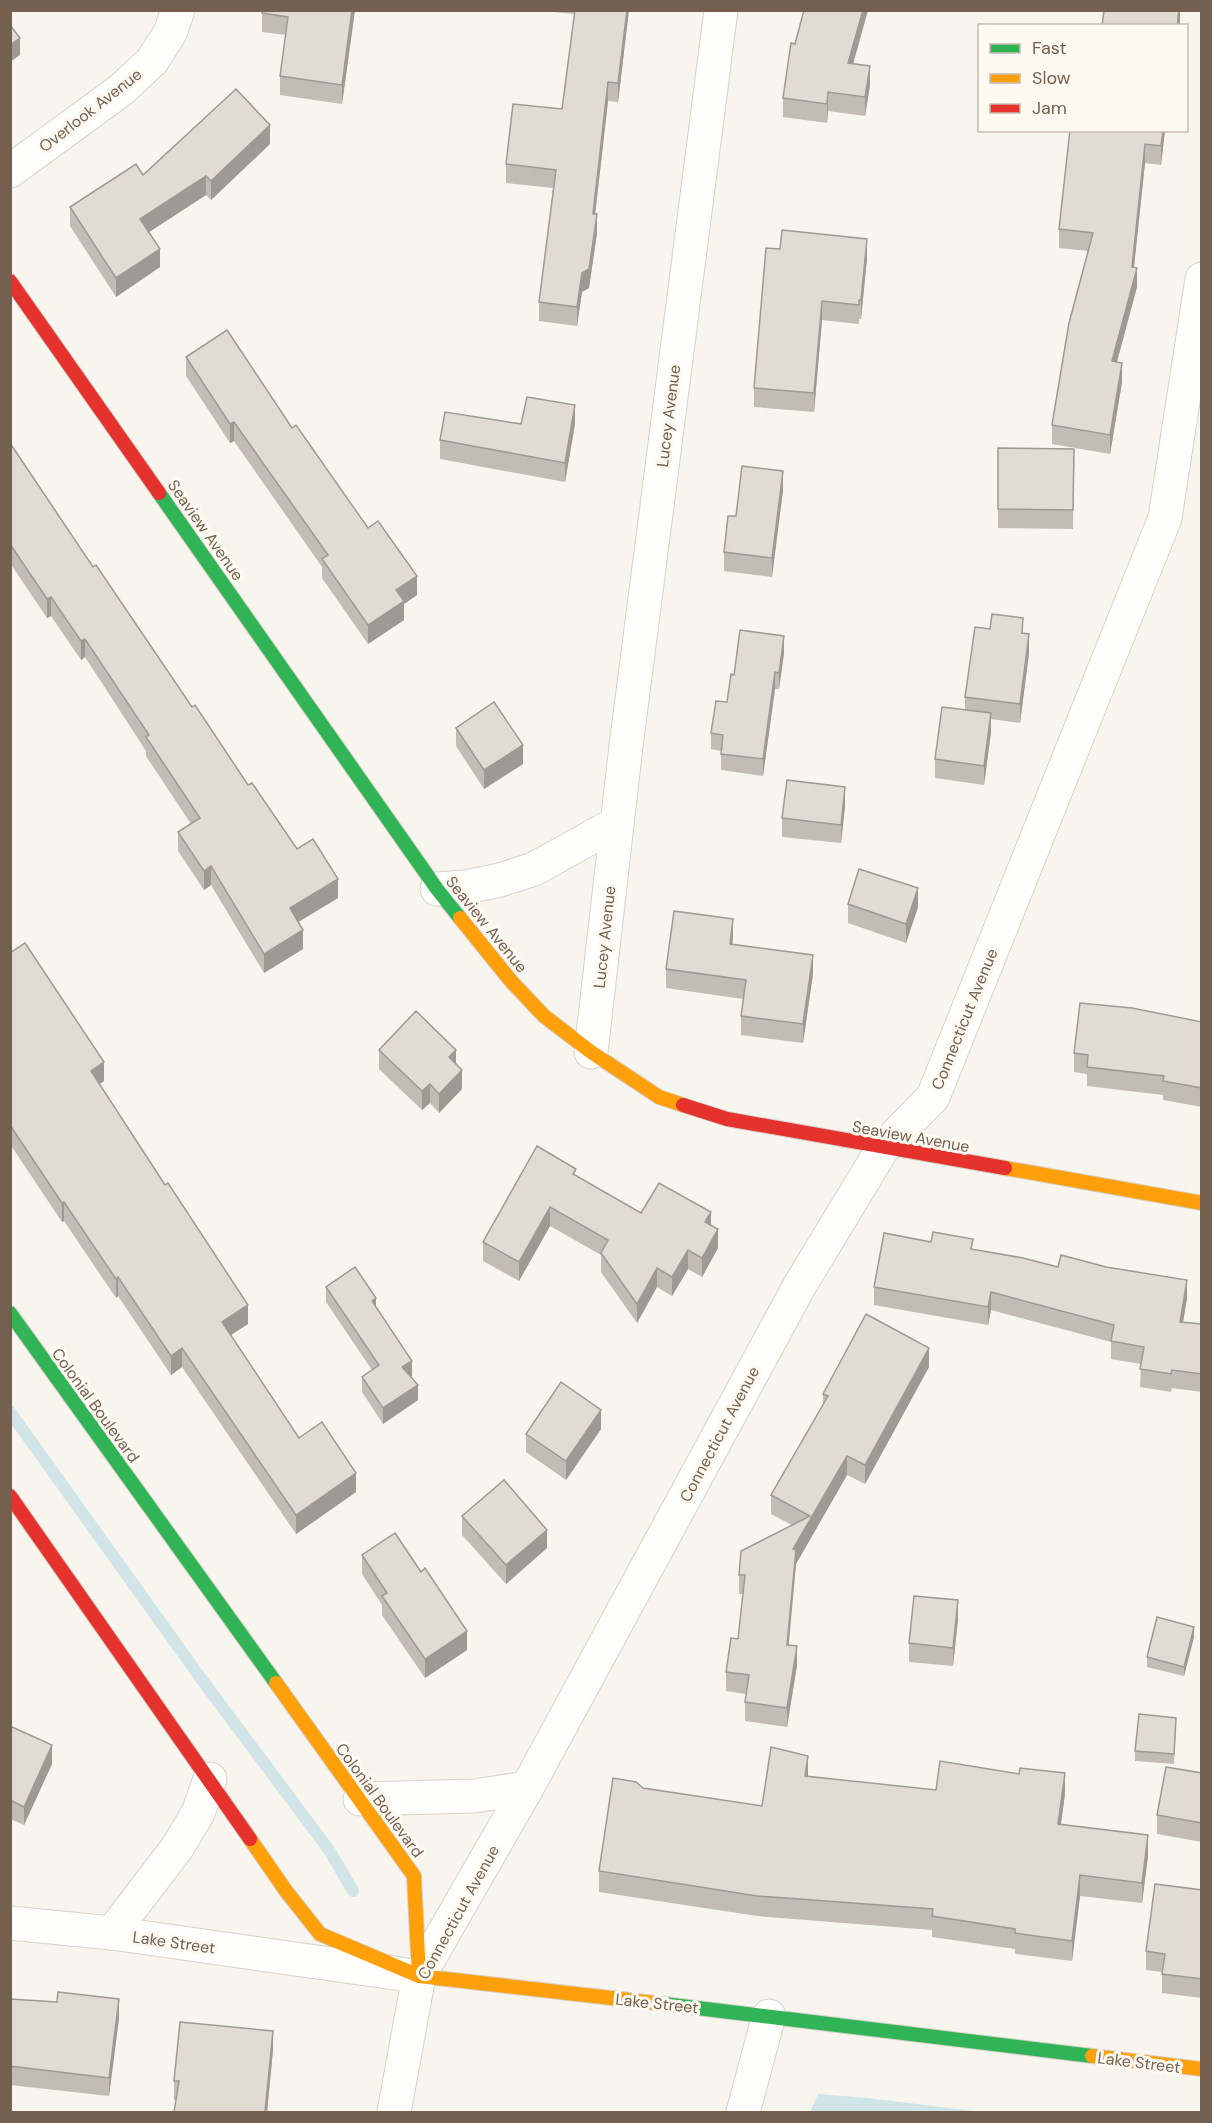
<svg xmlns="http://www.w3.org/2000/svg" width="1212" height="2123" font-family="'DM Sans',sans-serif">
<rect width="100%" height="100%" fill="#f8f5ee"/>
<path fill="#d1e4e7" d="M818,2094L868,2098L982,2112H810Z"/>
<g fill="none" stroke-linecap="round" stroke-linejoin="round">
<path stroke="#d1e4e7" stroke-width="12" d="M10,1412L205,1684L329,1850L353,1891"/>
<defs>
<g id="street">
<path d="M10,171L121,90L152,61L170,33L178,10"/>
<path d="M437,889L466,887L500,880L534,869L617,823"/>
<path d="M591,1052L626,746L721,10"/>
<path d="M360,1799L474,1796L527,1788"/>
<path d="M10,1923L112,1933L402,1974"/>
<path d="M112,1933L177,1848L198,1813L210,1779"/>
<path d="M394,2112L419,1976L527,1788L800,1285L883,1148L933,1097L1165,518L1202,279"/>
<path d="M743,2112L769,2016"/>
</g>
<g id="fast">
<path d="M159,493L437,889L460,918"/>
<path d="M10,1313L276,1683"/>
<path d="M664,2004L1092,2056"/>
</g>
<g id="slow">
<path d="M460,918L511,981L544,1016L591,1052L659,1097L683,1105"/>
<path d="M1005,1168L1202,1203"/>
<path d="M276,1683L414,1876L419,1976"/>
<path d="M250,1839L286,1891L320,1934L419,1976L664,2004"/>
<path d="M1092,2056L1202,2069"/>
</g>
<g id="jam">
<path d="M10,281L159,493"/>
<path d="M683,1105L727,1119L1005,1168"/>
<path d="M10,1496L250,1839"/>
</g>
</defs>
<use href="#street" stroke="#d7d2cc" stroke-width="35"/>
<use href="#fast" stroke="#d6d1c9" stroke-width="16"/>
<use href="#slow" stroke="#d6d1c9" stroke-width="16"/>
<use href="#jam" stroke="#d6d1c9" stroke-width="16"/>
<use href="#street" stroke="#fefefc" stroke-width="33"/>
<use href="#fast" stroke="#30b455" stroke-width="14"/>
<use href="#slow" stroke="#ff9f0a" stroke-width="14"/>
<use href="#jam" stroke="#e5322d" stroke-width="14"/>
</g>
<g fill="#c2bcb5">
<path d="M355,10L342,104L280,95V76L286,35L262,32V13Z"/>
<path d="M552,10H629L618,102L608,101L595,214L597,233L589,288L582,292L577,326L539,321V302L553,188L506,183V164L562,109L575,14L552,12Z"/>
<path d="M804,10H868L853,64L870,85L865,116L828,111L827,123L783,117V98L795,44Z"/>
<path d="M1070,130H1165L1161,165L1145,163L1134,267L1137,287L1117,362L1122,382L1110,454L1052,444V425L1088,251L1059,248V229Z"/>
<path d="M270,144L211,200L206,195L149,232L160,267L116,297L70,226V207L143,175Z"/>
<path d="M766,248L867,258L861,319H859V324L822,320L814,412L754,407V388Z"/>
<path d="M186,357L292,428L368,528L417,595L404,604V620L368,644L322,578V567L234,441L230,443L186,376Z"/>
<path d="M521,424H575L565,482L440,459V440Z"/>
<path d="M10,443L93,567L248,785L297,849L338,898L298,922L303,949L264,973L211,885L204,890L178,851V832L191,824L146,756V751L85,657L81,660L51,616L47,618L10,563Z"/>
<path d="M998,448L1074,449L1073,529L998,528Z"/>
<path d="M783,490L772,577L724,571V552L736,516Z"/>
<path d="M1023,633L1029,653L1020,723L991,719V732L984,785L935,778V759L965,710V697Z"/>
<path d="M784,653L779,689H775L763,776L721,770V751L711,749V733L727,702L734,675Z"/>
<path d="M456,728L523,764L484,789L456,746Z"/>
<path d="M845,806L841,843L782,837V818Z"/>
<path d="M848,904L918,907L906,943L848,923Z"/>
<path d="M733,938L732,944L813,974L803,1043L741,1035V1016L743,999L666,988V969Z"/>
<path d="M10,953L104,1081L99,1084L248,1324L230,1335L299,1438L356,1492L296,1534L182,1367L171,1375L118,1296L116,1298L64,1221L62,1222L10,1144Z"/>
<path d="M1202,1022V1107L1163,1100V1095L1087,1086V1074L1074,1072V1053Z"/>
<path d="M379,1050L456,1064L462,1089L439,1113L430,1103L422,1110L379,1069Z"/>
<path d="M576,1175L641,1213L711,1225L718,1248L702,1277L688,1269L672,1296L657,1287L637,1323L601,1272V1255L550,1226L519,1281L483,1261V1242Z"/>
<path d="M931,1242L973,1249L1058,1267L1187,1298L1183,1322L1202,1324V1392L1172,1388L1171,1392L1140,1387L1141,1364L1111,1359V1342L991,1310L988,1325L874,1305V1287Z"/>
<path d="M326,1287L376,1307L412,1376L411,1377L418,1400L383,1424L362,1392V1377L372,1370L326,1302Z"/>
<path d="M929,1367L865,1484L847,1475L796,1564L788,1645L797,1665L787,1727L745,1721V1702L746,1694L726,1691V1672L738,1639L743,1594H739V1575L792,1525L771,1514V1495L823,1405V1394Z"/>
<path d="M601,1429L566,1480L526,1452V1434Z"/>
<path d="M462,1516L547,1548L506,1584L462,1535Z"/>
<path d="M362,1555L467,1650L425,1678L382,1615V1605L362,1574Z"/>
<path d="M958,1619L953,1666L909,1662V1643Z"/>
<path d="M1194,1637L1184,1676L1147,1667V1657Z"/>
<path d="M10,1726L52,1764L24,1825L10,1819Z"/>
<path d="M1176,1727L1174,1764L1135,1761V1751Z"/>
<path d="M1202,1773V1842L1157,1834V1815Z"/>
<path d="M808,1776L936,1790L1065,1794L1061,1824L1148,1856L1142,1903L1080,1896L1072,1961L1015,1954V1949L932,1937V1930L757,1916L599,1892V1871L643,1788L762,1806Z"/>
<path d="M1202,1890V1998L1162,1993V1972L1146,1970V1951Z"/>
<path d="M10,1999L119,2018L109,2096L10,2085Z"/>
<path d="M273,2050L267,2112H174L176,2100H174V2081Z"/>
</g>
<g fill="#9e9994">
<path d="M352,10H355L342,104V85Z"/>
<path d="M627,10H629L618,102V83Z"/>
<path d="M863,10H868L848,82V63Z"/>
<path d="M1179,10H1180V26H1177Z"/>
<path d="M20,38V55L10,62V45Z"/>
<path d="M870,66V85L865,116V97Z"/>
<path d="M608,82V101L593,233V214Z"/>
<path d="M828,92V111L827,123V104Z"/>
<path d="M270,125V144L211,200V181Z"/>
<path d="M1163,130H1165L1161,165V146Z"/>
<path d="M1145,144V163L1132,285L1137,268V287L1112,380V361L1132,267Z"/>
<path d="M206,176V195L140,238V219Z"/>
<path d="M597,214V233L589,288L582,292L577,326V307L582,273Z"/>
<path d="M867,239V258L861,319V300Z"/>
<path d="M160,249V267L116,297V278Z"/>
<path d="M822,301V320L814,412V393Z"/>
<path d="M1122,363V382L1110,454V435Z"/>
<path d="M575,405V424L565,482V463Z"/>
<path d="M234,422V441L230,443V424Z"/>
<path d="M783,471V490L772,577V558Z"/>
<path d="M417,576V595L404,604V620L368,644V625L396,590Z"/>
<path d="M51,597V616L47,618V599Z"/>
<path d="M1029,634V653L1020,723V704Z"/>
<path d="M784,636V653L779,689V673Z"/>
<path d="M85,639V657L81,660V641Z"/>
<path d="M775,672V689L763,776V759Z"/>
<path d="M991,713V732L984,785V766Z"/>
<path d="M523,745V764L484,789V770Z"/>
<path d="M845,787V806L841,843V825Z"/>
<path d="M211,866V885L204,890V871Z"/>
<path d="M338,879V898L290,927V908Z"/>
<path d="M918,888V907L906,943V924Z"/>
<path d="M733,919V938L730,963V944Z"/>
<path d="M303,930V949L264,973V954Z"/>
<path d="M813,955V974L803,1043V1024Z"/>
<path d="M456,1050V1069L449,1057Z"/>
<path d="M104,1062V1081L91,1090V1071Z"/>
<path d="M462,1070V1089L439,1113V1094Z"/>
<path d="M430,1084V1103L422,1110V1091Z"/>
<path d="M64,1202V1221L62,1222V1203Z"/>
<path d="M550,1207V1226L519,1281V1262Z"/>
<path d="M711,1212V1231L705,1222Z"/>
<path d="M718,1229V1248L702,1277V1258Z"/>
<path d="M688,1250V1269L672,1296V1277Z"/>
<path d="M657,1268V1287L637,1323V1304Z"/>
<path d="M118,1277V1296L116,1298V1279Z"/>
<path d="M1187,1280V1298L1180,1340V1322Z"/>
<path d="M991,1292V1310L988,1325V1307Z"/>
<path d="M376,1298V1313L372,1301Z"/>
<path d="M248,1305V1324L222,1341V1322Z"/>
<path d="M182,1348V1367L171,1375V1356Z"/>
<path d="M929,1348V1367L865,1484V1465Z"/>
<path d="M412,1361V1376L402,1383V1367Z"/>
<path d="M418,1385V1400L383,1424V1408Z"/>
<path d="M601,1410V1429L566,1480V1461Z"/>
<path d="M847,1456V1475L796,1564L787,1664V1645L793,1549Z"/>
<path d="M356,1473V1492L296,1534V1515Z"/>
<path d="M547,1530V1548L506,1584V1565Z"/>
<path d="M958,1600V1619L953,1666V1648Z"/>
<path d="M1194,1627V1637L1184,1676V1667Z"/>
<path d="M467,1631V1650L425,1678V1659Z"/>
<path d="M797,1646V1665L787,1727V1708Z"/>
<path d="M52,1745V1764L24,1825V1807Z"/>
<path d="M808,1756V1777L805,1776Z"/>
<path d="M1065,1773V1794L1058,1844V1824Z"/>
<path d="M1148,1835V1856L1142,1903V1883Z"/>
<path d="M1080,1875V1896L1072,1961V1941Z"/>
<path d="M119,1999V2018L109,2096V2078Z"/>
<path d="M273,2031V2050L267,2112H265Z"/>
</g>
<g fill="#e2dbd3" stroke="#9e9994" stroke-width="1.5">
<path d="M262,10H352L342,85L280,76L288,17L262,13Z"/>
<path d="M575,10H627L618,83L608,82L593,214H597L589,269L582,273L577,307L539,302L556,170L506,164L513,104L562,109Z"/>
<path d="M804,10H863L848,63L870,66L865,97L828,92L827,104L783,98L791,43L795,44Z"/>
<path d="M1104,10H1179L1177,26H1102Z"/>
<path d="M10,25L20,38L10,45Z"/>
<path d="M236,89L270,125L211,181L206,176L140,219L160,249L116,278L70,207L136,164L143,175Z"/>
<path d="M1070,130H1163L1161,146L1145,144L1132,267L1137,268L1112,361L1122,363L1110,435L1052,425L1069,323L1093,233L1059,229Z"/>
<path d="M782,230L867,239L861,300H859V305L822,301L814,393L754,388L766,248L780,249Z"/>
<path d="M227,330L292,428L296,425L368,528L378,521L417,576L396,590L404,601L368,625L322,559L328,555L234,422L230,424L186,357Z"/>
<path d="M527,397L575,405L565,463L440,440L445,412L521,424Z"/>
<path d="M10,443L93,567L96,565L192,707L195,705L248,785L252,783L297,849L313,839L338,879L290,908L303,930L264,954L211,866L204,871L178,832L200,818L146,737L149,735L85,639L81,641L51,597L47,599L10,544Z"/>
<path d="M998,448L1074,449L1073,510L998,509Z"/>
<path d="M742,466L783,471L772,558L724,552L728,516H736Z"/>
<path d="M992,614L1023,618L1022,633L1029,634L1020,704L965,697L975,627L990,629Z"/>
<path d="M740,630L784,636L779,673L775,672L763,759L721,754L723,735L711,733L716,701L727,702L731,674L734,675Z"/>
<path d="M494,702L523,745L484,770L456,728Z"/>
<path d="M942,707L991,713L984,766L935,759Z"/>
<path d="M787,780L845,787L841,825L782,818Z"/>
<path d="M859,869L918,888L906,924L848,904Z"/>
<path d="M674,911L733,919L730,944L813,955L803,1024L741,1016L746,980L666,969Z"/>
<path d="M25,943L104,1062L91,1071L165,1185L168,1183L248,1305L222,1322L299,1438L322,1422L356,1473L296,1515L182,1348L171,1356L118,1277L116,1279L64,1202L62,1203L10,1125V953Z"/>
<path d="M1080,1003L1132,1008L1202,1022V1088L1163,1081L1164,1076L1087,1067L1088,1055L1074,1053Z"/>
<path d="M416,1011L456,1050L449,1057L462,1070L439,1094L430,1084L422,1091L379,1050Z"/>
<path d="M537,1146L576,1169L573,1174L641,1213L659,1183L711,1212L705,1222L718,1229L702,1258L688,1250L672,1277L657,1268L637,1304L601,1253L608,1240L550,1207L519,1262L483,1242Z"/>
<path d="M933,1232L973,1239L971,1249L1023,1258L1058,1267L1061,1255L1106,1267L1187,1280L1180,1322L1202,1324V1374L1172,1370L1171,1374L1140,1369L1144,1347L1111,1341L1114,1325L991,1292L988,1307L874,1287L884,1233L931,1242Z"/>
<path d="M355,1267L376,1298L372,1301L412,1361L402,1367L418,1385L383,1408L362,1377L379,1365L326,1287Z"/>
<path d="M866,1314L929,1348L865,1465L847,1456L793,1549L796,1550L787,1645L797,1646L787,1708L745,1702L749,1675L726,1672L731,1638L738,1639L745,1575H739L741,1551L810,1516L771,1495L828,1396L823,1394Z"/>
<path d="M561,1382L601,1410L566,1461L526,1434Z"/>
<path d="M504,1480L547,1530L506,1565L462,1516Z"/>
<path d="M395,1533L421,1572L425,1568L467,1631L425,1659L382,1596L387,1593L362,1555Z"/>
<path d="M914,1596L958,1600L953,1648L909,1643Z"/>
<path d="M1157,1617L1194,1627L1184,1667L1147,1657Z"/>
<path d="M1139,1714L1176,1718L1174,1754L1135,1751Z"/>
<path d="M10,1726L52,1745L24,1807L10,1800Z"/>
<path d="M771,1747L808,1756L805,1776L936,1790L940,1761L1019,1774L1020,1768L1065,1773L1058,1824L1148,1835L1142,1883L1080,1875L1072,1941L1015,1933V1929L932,1916L933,1909L757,1896L599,1871L613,1778L636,1782L643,1788L762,1806Z"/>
<path d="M1166,1767L1202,1773V1823L1157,1815Z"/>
<path d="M1155,1884L1202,1890V1979L1162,1974L1165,1954L1146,1951Z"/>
<path d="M58,1992L119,1999L109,2078L10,2066V1999L57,2002Z"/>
<path d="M180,2022L273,2031L265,2112H174L179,2081H174Z"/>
</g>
<g text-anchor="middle" stroke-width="6" stroke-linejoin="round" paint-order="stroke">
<g font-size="16" fill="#75604f" stroke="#fefaf2">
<text transform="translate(90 110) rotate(-38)" y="6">Overlook Avenue</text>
<text transform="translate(668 416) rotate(-83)" y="6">Lucey Avenue</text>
<text transform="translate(206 530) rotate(55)" y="6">Seaview Avenue</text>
<text transform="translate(487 924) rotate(51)" y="6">Seaview Avenue</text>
<text transform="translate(604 937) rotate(-84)" y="6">Lucey Avenue</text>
<text transform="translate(964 1019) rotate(-68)" y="6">Connecticut Avenue</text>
<text transform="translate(911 1136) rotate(10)" y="6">Seaview Avenue</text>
<text transform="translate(96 1405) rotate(54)" y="6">Colonial Boulevard</text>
<text transform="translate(719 1434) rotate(-62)" y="6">Connecticut Avenue</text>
<text transform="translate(380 1800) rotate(54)" y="6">Colonial Boulevard</text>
<text transform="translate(458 1912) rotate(-61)" y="6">Connecticut Avenue</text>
<text transform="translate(174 1942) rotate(8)" y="6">Lake Street</text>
<text transform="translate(657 2003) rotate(6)" y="6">Lake Street</text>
<text transform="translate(1139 2062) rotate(7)" y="6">Lake Street</text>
</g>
</g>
<rect width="1212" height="2123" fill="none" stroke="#75604f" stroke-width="24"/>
<rect x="978" y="24" width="210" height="108" fill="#fefaf2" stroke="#c7bcb1" stroke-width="1.5"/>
<rect x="990" y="44" width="30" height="9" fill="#30b455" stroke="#c7bcb1" stroke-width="1.5"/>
<text x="1032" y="54" font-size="18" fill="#75604f">Fast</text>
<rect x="990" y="74" width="30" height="9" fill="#ff9f0a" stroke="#c7bcb1" stroke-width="1.5"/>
<text x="1032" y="84" font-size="18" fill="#75604f">Slow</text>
<rect x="990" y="104" width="30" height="9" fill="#e5322d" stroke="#c7bcb1" stroke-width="1.5"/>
<text x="1032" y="114" font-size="18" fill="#75604f">Jam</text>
</svg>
